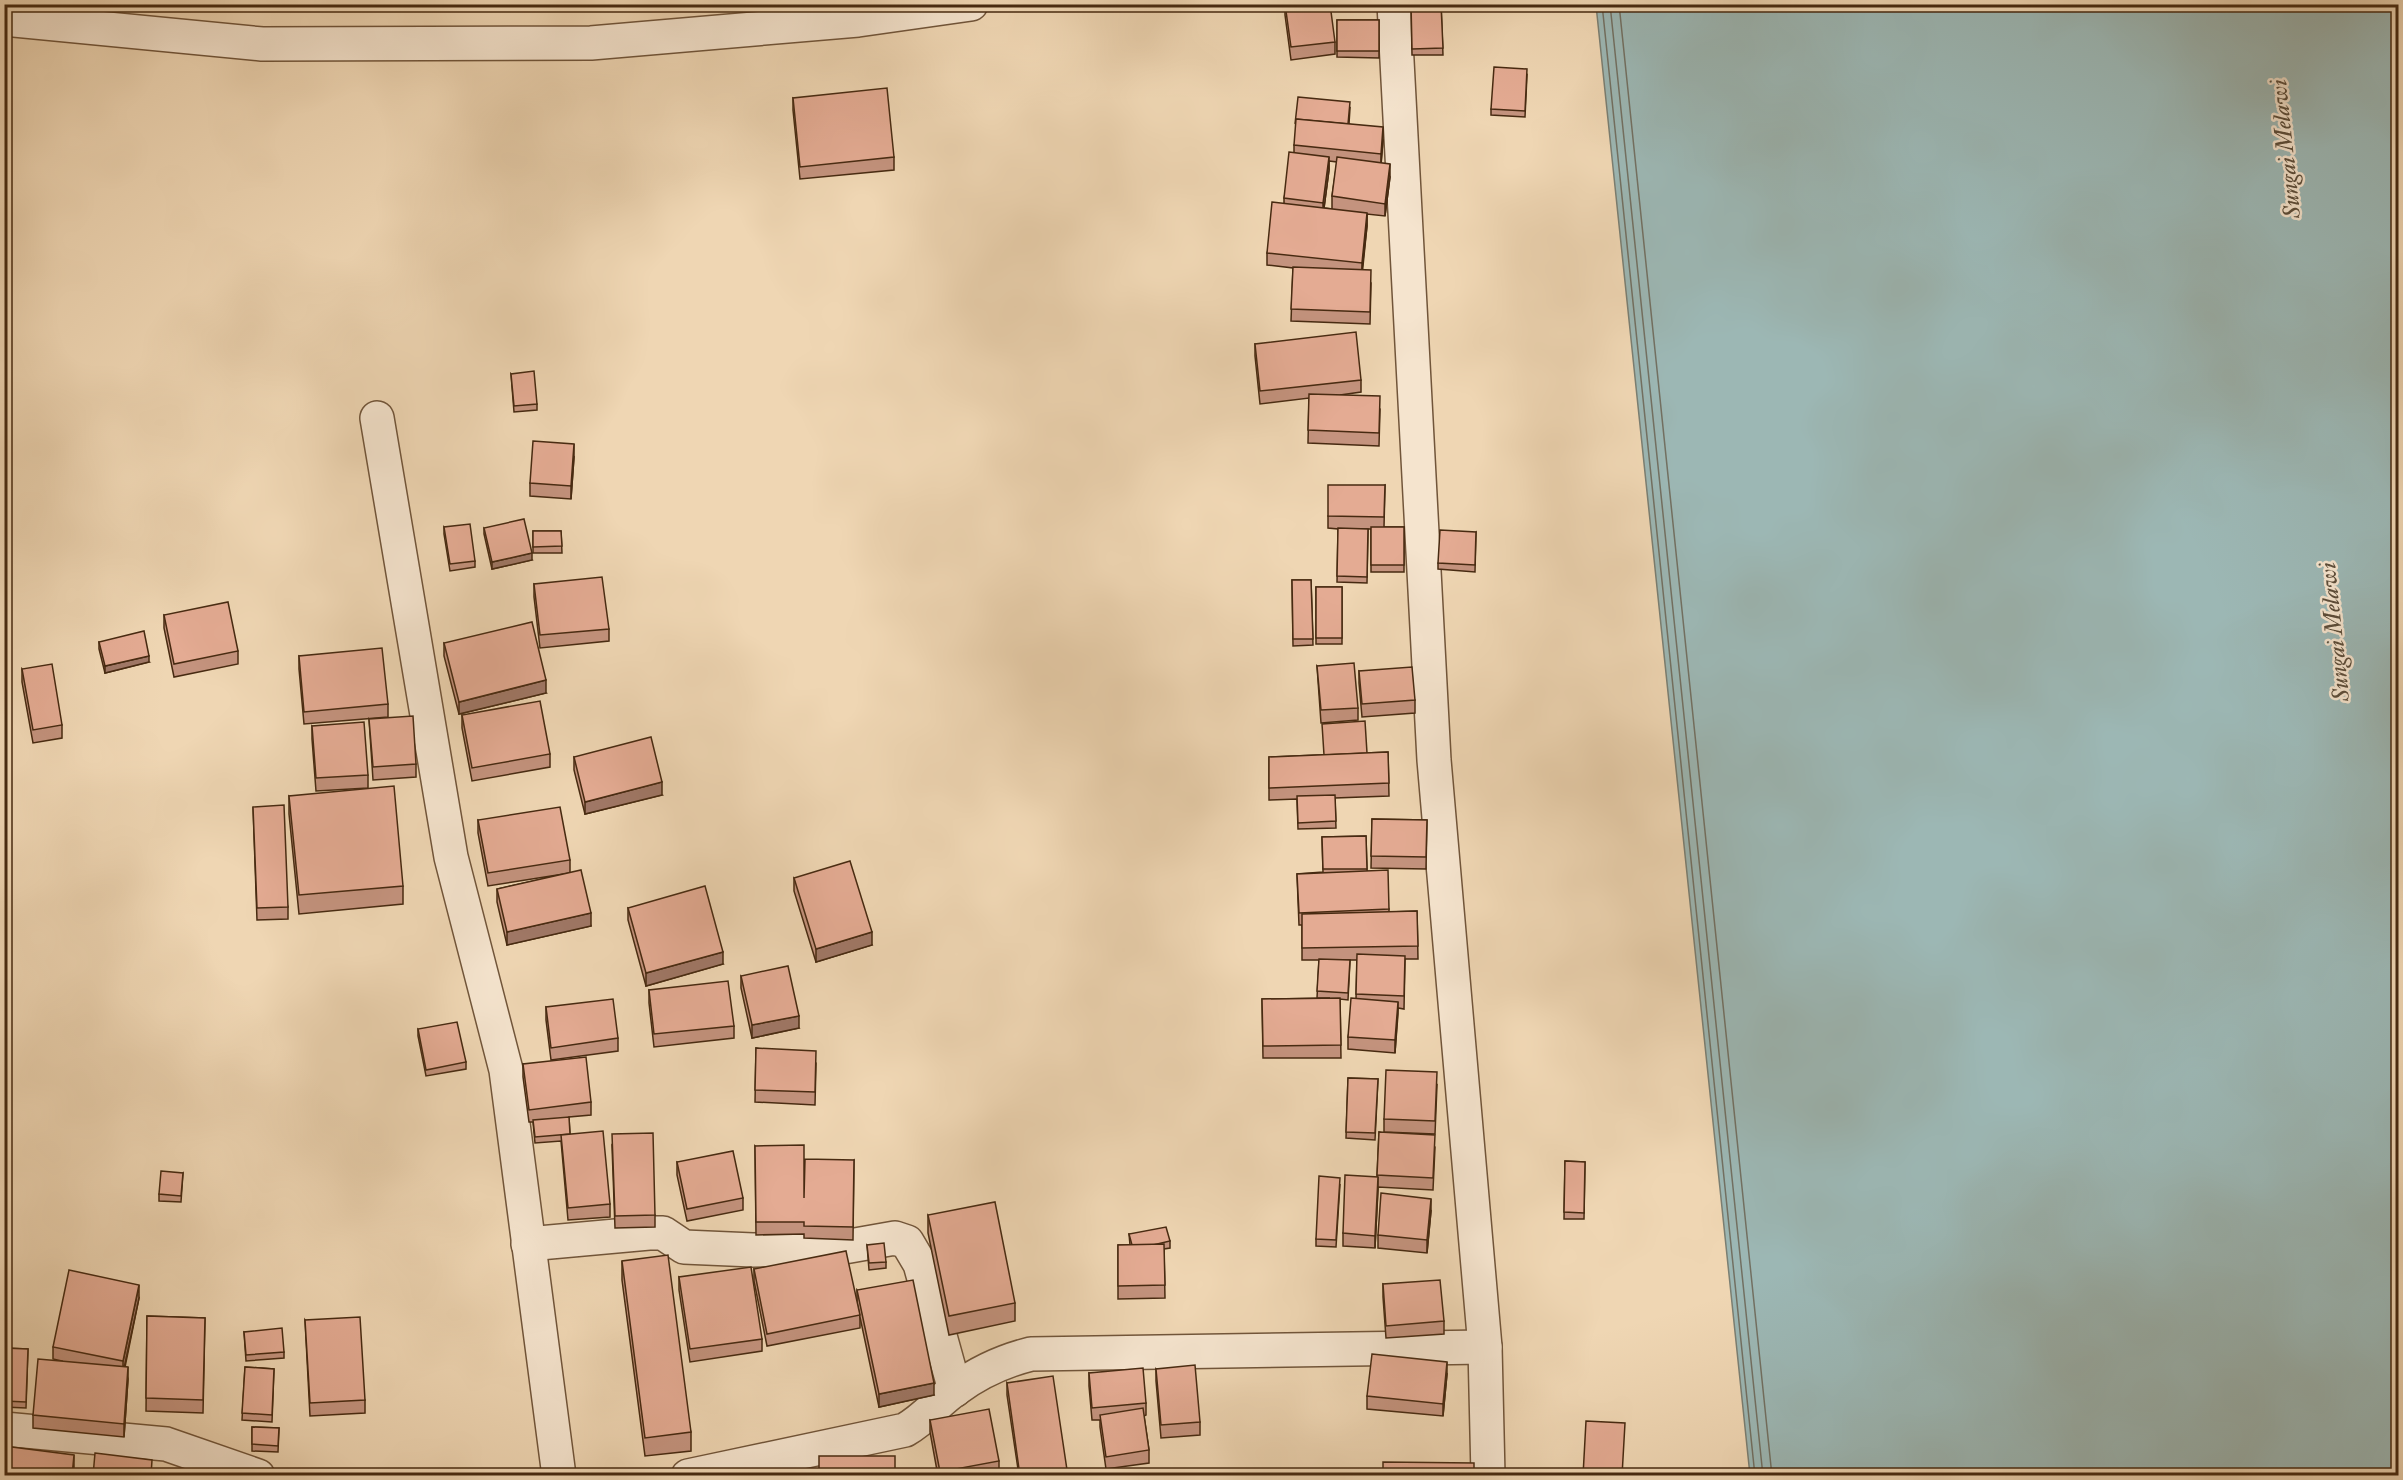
<svg xmlns="http://www.w3.org/2000/svg" width="2403" height="1480" font-family="'IM FELL Double Pica',serif">
<rect width="100%" height="100%" fill="#efd6b3"/>
<filter id="stains"><feTurbulence type="fractalNoise" baseFrequency=".00333" numOctaves="4"/><feColorMatrix values="0 0 0 0 .2 0 0 0 0 .09 0 0 0 0 .02 0 0 0 .5 -.17"/></filter>
<radialGradient id="worn" r=".72"><stop offset=".6" stop-color="#630" stop-opacity="0"/><stop offset="1" stop-color="#630" stop-opacity=".3"/></radialGradient>
<path fill="#9cb7b4" stroke="#7a7f73" stroke-width="1.5" d="M1596,5H2398V1475H1750Z"/>
<g fill="none" stroke-linecap="round" stroke-linejoin="round">
<g stroke="#727062" stroke-width="1.5">
<path d="M1602,4L1755,1476"/>
<path d="M1610,4L1763,1476"/>
<path d="M1619,4L1772,1476"/>
</g>
<defs>
<g id="minor">
<path d="M1394,4L1434,760L1485,1347L1488,1476"/>
<path d="M4,19L262,44L591,43L858,20L971,4"/>
<path d="M377,418L451,857L506,1070L559,1476"/>
<path d="M528,1244L649,1233H663L684,1247L753,1250L844,1247L895,1238L907,1242L920,1264L955,1390"/>
<path d="M4,1429L166,1444L258,1476"/>
<path d="M688,1476L905,1430C926,1418 937,1402 956,1389C979,1372 1003,1361 1031,1354L1485,1347"/>
</g>
</defs>
<use href="#minor" stroke="#71553a" stroke-width="36"/>
<use href="#minor" stroke="#f5e4ce" stroke-width="33"/>
</g>
<g fill="#c4937e" stroke="#472a11" stroke-width="1.5" fill-rule="evenodd">
<path d="M1285,4L1335,42V54L1291,60L1285,15Z"/>
<path d="M1411,4H1441L1443,55H1412Z"/>
<path d="M1337,20H1379V58L1337,57Z"/>
<path d="M1527,75L1525,117L1491,115V109Z"/>
<path d="M793,98L894,157V170L800,179L793,110Z"/>
<path d="M1350,108L1349,124L1383,140L1381,163L1390,177L1385,216L1367,214V226L1362,270L1371,283L1370,324L1291,321L1293,268L1267,265V253L1284,203V198L1294,153V145ZM1329,161L1337,162L1332,196V209L1324,208L1329,170Z"/>
<path d="M1255,344L1361,380V392L1340,395L1380,409L1379,446L1308,443L1309,398L1260,404L1255,356Z"/>
<path d="M511,374L537,404V410L514,412Z"/>
<path d="M574,457L571,499L530,496V483Z"/>
<path d="M1385,485L1384,527H1404V572H1371V529H1347H1368L1367,583L1337,582L1338,529L1328,528V516Z"/>
<path d="M444,527L475,561V567L450,571L444,534Z"/>
<path d="M484,528L532,560L492,569L484,534Z"/>
<path d="M533,531H561L562,553H533Z"/>
<path d="M1476,532L1475,572L1438,569V563Z"/>
<path d="M1292,580H1311L1313,645L1293,646Z"/>
<path d="M534,584L609,629V641L540,648L534,597Z"/>
<rect x="1316" y="587" width="26" height="57"/>
<path d="M164,615L238,651V664L174,677L164,628Z"/>
<path d="M99,642L149,662L105,673L99,649Z"/>
<path d="M444,643L546,693L459,714L444,656Z"/>
<path d="M299,656L388,704V717L304,724L299,669Z"/>
<path d="M1317,666L1358,708V720L1321,723Z"/>
<path d="M22,669L62,725V738L33,743L22,682Z"/>
<path d="M1359,671L1415,700V713L1362,717L1359,683Z"/>
<path d="M462,715L550,754V767L472,781L462,728Z"/>
<path d="M369,719L416,764V777L373,780Z"/>
<path d="M312,726L368,775V788L316,791L312,739Z"/>
<path d="M1388,752L1389,796L1335,798L1336,828L1298,829L1297,799L1269,800V757Z"/>
<path d="M574,757L662,795L585,814L574,770Z"/>
<path d="M289,796L403,886V904L299,914L289,814Z"/>
<path d="M253,807L288,907V919L257,920Z"/>
<path d="M1372,819L1427,820L1426,869L1371,868Z"/>
<path d="M478,820L570,860V873L591,926L507,945L497,902V889L570,873L488,886L478,833Z"/>
<path d="M1366,836L1367,870L1389,909V912L1417,911L1418,959H1405L1404,1009L1398,1008L1395,1053L1348,1049V1037L1356,999L1357,960H1340H1350L1348,1000L1340,999L1341,1058H1263L1262,999L1330,998H1317L1319,960H1302V925H1299L1297,874L1323,872L1322,837Z"/>
<path d="M794,878L872,945L816,962L794,891Z"/>
<path d="M628,908L723,964L646,986L628,920Z"/>
<path d="M741,976L799,1028L752,1038L741,988Z"/>
<path d="M649,990L734,1026V1038L654,1047L649,1003Z"/>
<path d="M546,1007L618,1038V1051L551,1060L546,1020Z"/>
<path d="M418,1029L466,1062V1069L426,1076L418,1036Z"/>
<path d="M756,1048L816,1063L815,1105L755,1102Z"/>
<path d="M523,1064L591,1102V1115L569,1117L570,1134L610,1204V1217L568,1220L561,1141L535,1143L533,1122H529L523,1077Z"/>
<path d="M1348,1078L1378,1079L1375,1140L1346,1138Z"/>
<path d="M1437,1085L1435,1134L1384,1132V1119Z"/>
<path d="M1379,1132L1435,1147L1433,1190L1378,1187L1375,1248L1343,1246V1233L1377,1177Z"/>
<path d="M612,1146L655,1215V1227L615,1228Z"/>
<path d="M755,1146L804,1198L854,1160L853,1240L804,1238V1234L756,1235Z"/>
<path d="M1565,1161L1585,1162L1584,1219H1564Z"/>
<path d="M677,1162L743,1198V1210L687,1221L677,1175Z"/>
<path d="M183,1173L181,1202L159,1201V1194Z"/>
<path d="M1340,1184L1336,1247L1316,1246V1239Z"/>
<path d="M1431,1211L1427,1253L1378,1248V1235Z"/>
<path d="M928,1215L1015,1303V1321L949,1335L928,1233Z"/>
<path d="M1129,1234L1170,1241V1248L1164,1249L1165,1298L1118,1299V1245H1130Z"/>
<path d="M867,1245L886,1262V1268L869,1270Z"/>
<path d="M622,1261L691,1432V1451L645,1456L622,1280Z"/>
<path d="M754,1269L860,1315V1328L767,1346L754,1281Z"/>
<path d="M679,1277L762,1339V1351L690,1362L679,1290Z"/>
<path d="M1383,1284L1444,1321V1334L1386,1338L1383,1297Z"/>
<path d="M857,1290L934,1395L879,1407L857,1303Z"/>
<path d="M139,1298L125,1367L128,1379L124,1437L33,1428V1415L62,1361L53,1359V1347Z"/>
<path d="M147,1316L205,1318L203,1413L146,1411Z"/>
<path d="M305,1320L365,1400V1413L310,1416Z"/>
<path d="M244,1332L284,1352V1358L246,1361Z"/>
<path d="M4,1348L28,1349L26,1408L4,1407Z"/>
<path d="M245,1367L274,1369L272,1422L242,1420Z"/>
<path d="M1156,1369L1200,1422V1435L1161,1438L1156,1381Z"/>
<path d="M1089,1373L1146,1403V1415L1144,1416L1149,1450V1463L1106,1469L1100,1427V1420H1092L1089,1386Z"/>
<path d="M1447,1374L1443,1416L1367,1409V1396Z"/>
<path d="M1007,1383L1067,1470V1476H1019L1007,1395Z"/>
<path d="M930,1420L999,1461V1474L990,1476H938L930,1432Z"/>
<path d="M252,1427L279,1428L278,1452L252,1451Z"/>
</g>
<g fill="#a07867" stroke="#472a11" stroke-width="1.5">
<path d="M1383,127V140L1381,166V154Z"/>
<path d="M1329,157V170L1323,216V203Z"/>
<path d="M1390,164V177L1385,216V204Z"/>
<path d="M1367,213V226L1362,276V263Z"/>
<path d="M574,444V457L571,499V486Z"/>
<path d="M532,553V560L492,569V562Z"/>
<path d="M149,656V662L105,673V666Z"/>
<path d="M546,680V693L459,714V702Z"/>
<path d="M662,782V795L585,814V802Z"/>
<path d="M591,913V926L507,945V932Z"/>
<path d="M872,932V945L816,962V949Z"/>
<path d="M723,952V964L646,986V973Z"/>
<path d="M1398,1002V1014L1395,1053V1040Z"/>
<path d="M799,1016V1028L752,1038V1025Z"/>
<path d="M1378,1177V1190L1375,1248V1236Z"/>
<path d="M1431,1199V1211L1427,1253V1240Z"/>
<path d="M139,1285V1298L123,1373V1361Z"/>
<path d="M1447,1362V1374L1443,1416V1404Z"/>
<path d="M128,1367V1379L124,1437V1424Z"/>
<path d="M934,1383V1395L879,1407V1394Z"/>
<path d="M74,1455V1467L73,1476H72Z"/>
</g>
<g fill="#e4ab93" stroke="#472a11" stroke-width="1.5">
<path d="M1285,4H1330L1335,42L1291,47Z"/>
<path d="M1411,4H1441L1443,48L1412,49Z"/>
<rect x="1337" y="20" width="42" height="31"/>
<path d="M1494,67L1527,69L1525,111L1491,109Z"/>
<path d="M887,88L894,157L800,167L793,98Z"/>
<path d="M1298,97L1350,102L1348,124L1296,119L1295,124Z"/>
<path d="M1296,119L1383,127L1381,154L1294,145Z"/>
<path d="M1289,152L1329,157L1323,203L1284,198Z"/>
<path d="M1337,157L1390,164L1385,204L1332,196Z"/>
<path d="M1272,202L1367,213L1362,263L1267,253Z"/>
<path d="M1293,267L1371,270L1370,312L1291,309Z"/>
<path d="M1356,332L1361,380L1260,391L1255,344Z"/>
<path d="M534,371L537,404L514,406L511,374Z"/>
<path d="M1309,394L1380,396L1379,433L1308,430Z"/>
<path d="M533,441L574,444L571,486L530,483Z"/>
<path d="M1328,485H1385L1384,517L1328,516Z"/>
<path d="M524,519L532,553L492,562L484,528Z"/>
<path d="M470,524L475,561L450,564L444,527Z"/>
<rect x="1371" y="527" width="33" height="38"/>
<path d="M1338,528L1368,529L1367,577L1337,576Z"/>
<path d="M1440,530L1476,532L1475,565L1438,563Z"/>
<path d="M533,531H561L562,546L533,547Z"/>
<path d="M602,577L609,629L540,635L534,584Z"/>
<path d="M1292,580H1311L1313,639H1293Z"/>
<rect x="1316" y="587" width="26" height="51"/>
<path d="M228,602L238,651L174,664L164,615Z"/>
<path d="M532,622L546,680L459,702L444,643Z"/>
<path d="M144,631L149,656L105,666L99,642Z"/>
<path d="M382,648L388,704L304,712L299,656Z"/>
<path d="M1354,663L1358,708L1321,710L1317,666Z"/>
<path d="M52,664L62,725L33,730L22,669Z"/>
<path d="M1412,667L1415,700L1362,704L1359,671Z"/>
<path d="M540,701L550,754L472,768L462,715Z"/>
<path d="M413,716L416,764L373,767L369,719Z"/>
<path d="M1365,721L1367,753L1324,755L1322,724Z"/>
<path d="M364,722L368,775L316,778L312,726Z"/>
<path d="M651,737L662,782L585,802L574,757Z"/>
<path d="M1388,752L1389,783L1269,788V757Z"/>
<path d="M394,786L403,886L299,895L289,796Z"/>
<path d="M1335,795L1336,821L1298,823L1297,796Z"/>
<path d="M284,805L288,907L257,908L253,807Z"/>
<path d="M560,807L570,860L488,873L478,820Z"/>
<path d="M1372,819L1427,820L1426,857L1371,856Z"/>
<path d="M1366,836L1367,869H1323L1322,837Z"/>
<path d="M850,861L872,932L816,949L794,878Z"/>
<path d="M581,870L591,913L507,932L497,889Z"/>
<path d="M1388,870L1389,909L1299,913L1297,874Z"/>
<path d="M705,886L723,952L646,973L628,908Z"/>
<path d="M1417,911L1418,946L1302,948V914Z"/>
<path d="M1357,954L1405,956L1404,996L1356,994Z"/>
<path d="M1319,959L1350,960L1348,993L1317,991Z"/>
<path d="M788,966L799,1016L752,1025L741,976Z"/>
<path d="M728,981L734,1026L654,1034L649,990Z"/>
<path d="M1340,998L1341,1045L1263,1046L1262,999Z"/>
<path d="M1351,998L1398,1002L1395,1040L1348,1037Z"/>
<path d="M613,999L618,1038L551,1048L546,1007Z"/>
<path d="M457,1022L466,1062L426,1070L418,1029Z"/>
<path d="M756,1048L816,1051L815,1092L755,1090Z"/>
<path d="M586,1057L591,1102L529,1110L523,1064Z"/>
<path d="M1386,1070L1437,1072L1435,1121L1384,1119Z"/>
<path d="M1348,1078L1378,1079L1375,1133L1346,1132Z"/>
<path d="M569,1117L570,1134L535,1137L533,1120Z"/>
<path d="M603,1131L610,1204L568,1208L561,1135Z"/>
<path d="M1379,1132L1435,1135L1433,1178L1377,1175Z"/>
<path d="M653,1133L655,1215L615,1216L612,1134Z"/>
<path d="M804,1145V1198L805,1159L854,1160L853,1227L804,1226V1222H756L755,1146Z"/>
<path d="M733,1151L743,1198L687,1209L677,1162Z"/>
<path d="M1565,1161L1585,1162L1584,1213L1564,1212Z"/>
<path d="M161,1171L183,1173L181,1196L159,1194Z"/>
<path d="M1345,1175L1378,1177L1375,1236L1343,1233Z"/>
<path d="M1319,1176L1340,1178L1336,1240L1316,1239Z"/>
<path d="M1381,1193L1431,1199L1427,1240L1378,1235Z"/>
<path d="M995,1202L1015,1303L949,1316L928,1215Z"/>
<path d="M1166,1227L1170,1241L1153,1245H1132L1129,1234Z"/>
<path d="M884,1243L886,1262L869,1263L867,1245Z"/>
<path d="M1164,1244L1165,1285L1118,1286V1245Z"/>
<path d="M846,1251L860,1315L767,1334L754,1269Z"/>
<path d="M668,1255L691,1432L645,1438L622,1261Z"/>
<path d="M751,1267L762,1339L690,1349L679,1277Z"/>
<path d="M69,1270L139,1285L123,1361L53,1347Z"/>
<path d="M913,1280L934,1383L879,1394L857,1290Z"/>
<path d="M1440,1280L1444,1321L1386,1326L1383,1284Z"/>
<path d="M147,1316L205,1318L203,1400L146,1398Z"/>
<path d="M360,1317L365,1400L310,1403L305,1320Z"/>
<path d="M282,1328L284,1352L246,1355L244,1332Z"/>
<path d="M4,1348L28,1349L26,1402L4,1401Z"/>
<path d="M1372,1354L1447,1362L1443,1404L1367,1396Z"/>
<path d="M38,1359L128,1367L124,1424L33,1415Z"/>
<path d="M1195,1365L1200,1422L1161,1425L1156,1369Z"/>
<path d="M245,1367L274,1369L272,1415L242,1413Z"/>
<path d="M1143,1368L1146,1403L1092,1408L1089,1373Z"/>
<path d="M1053,1376L1067,1470L1029,1476H1020L1007,1383Z"/>
<path d="M1143,1408L1149,1450L1106,1457L1100,1415Z"/>
<path d="M989,1409L999,1461L940,1472L930,1420Z"/>
<path d="M1586,1421L1625,1423L1622,1476H1583Z"/>
<path d="M252,1427L279,1428L278,1446L252,1444Z"/>
<path d="M4,1446L74,1455L72,1476H4Z"/>
<path d="M95,1453L152,1460L151,1476H93Z"/>
<rect x="819" y="1456" width="76" height="20"/>
<path d="M1383,1462L1474,1463V1476H1383Z"/>
</g>
<g text-anchor="middle" stroke-width="5" stroke-linejoin="round" paint-order="stroke">
<g font-size="24" font-style="italic" fill="#5c4d3a" stroke="#f5e4ce">
<text transform="translate(2285 149) rotate(-96)" y="8">Sungai Melawi</text>
<text transform="translate(2334 632) rotate(-96)" y="8">Sungai Melawi</text>
</g>
</g>
<rect width="2403" height="1480" fill="none" stroke="#efd6b3" stroke-width="24"/>
<rect x="6" y="6" width="2391" height="1468" fill="none" stroke="#472a11" stroke-width="3"/>
<rect x="12" y="12" width="2379" height="1456" fill="none" stroke="#472a11" stroke-width="1.5"/>
<rect width="100%" height="100%" filter="url(#stains)"/>
<rect width="100%" height="100%" fill="url(#worn)"/>
</svg>
